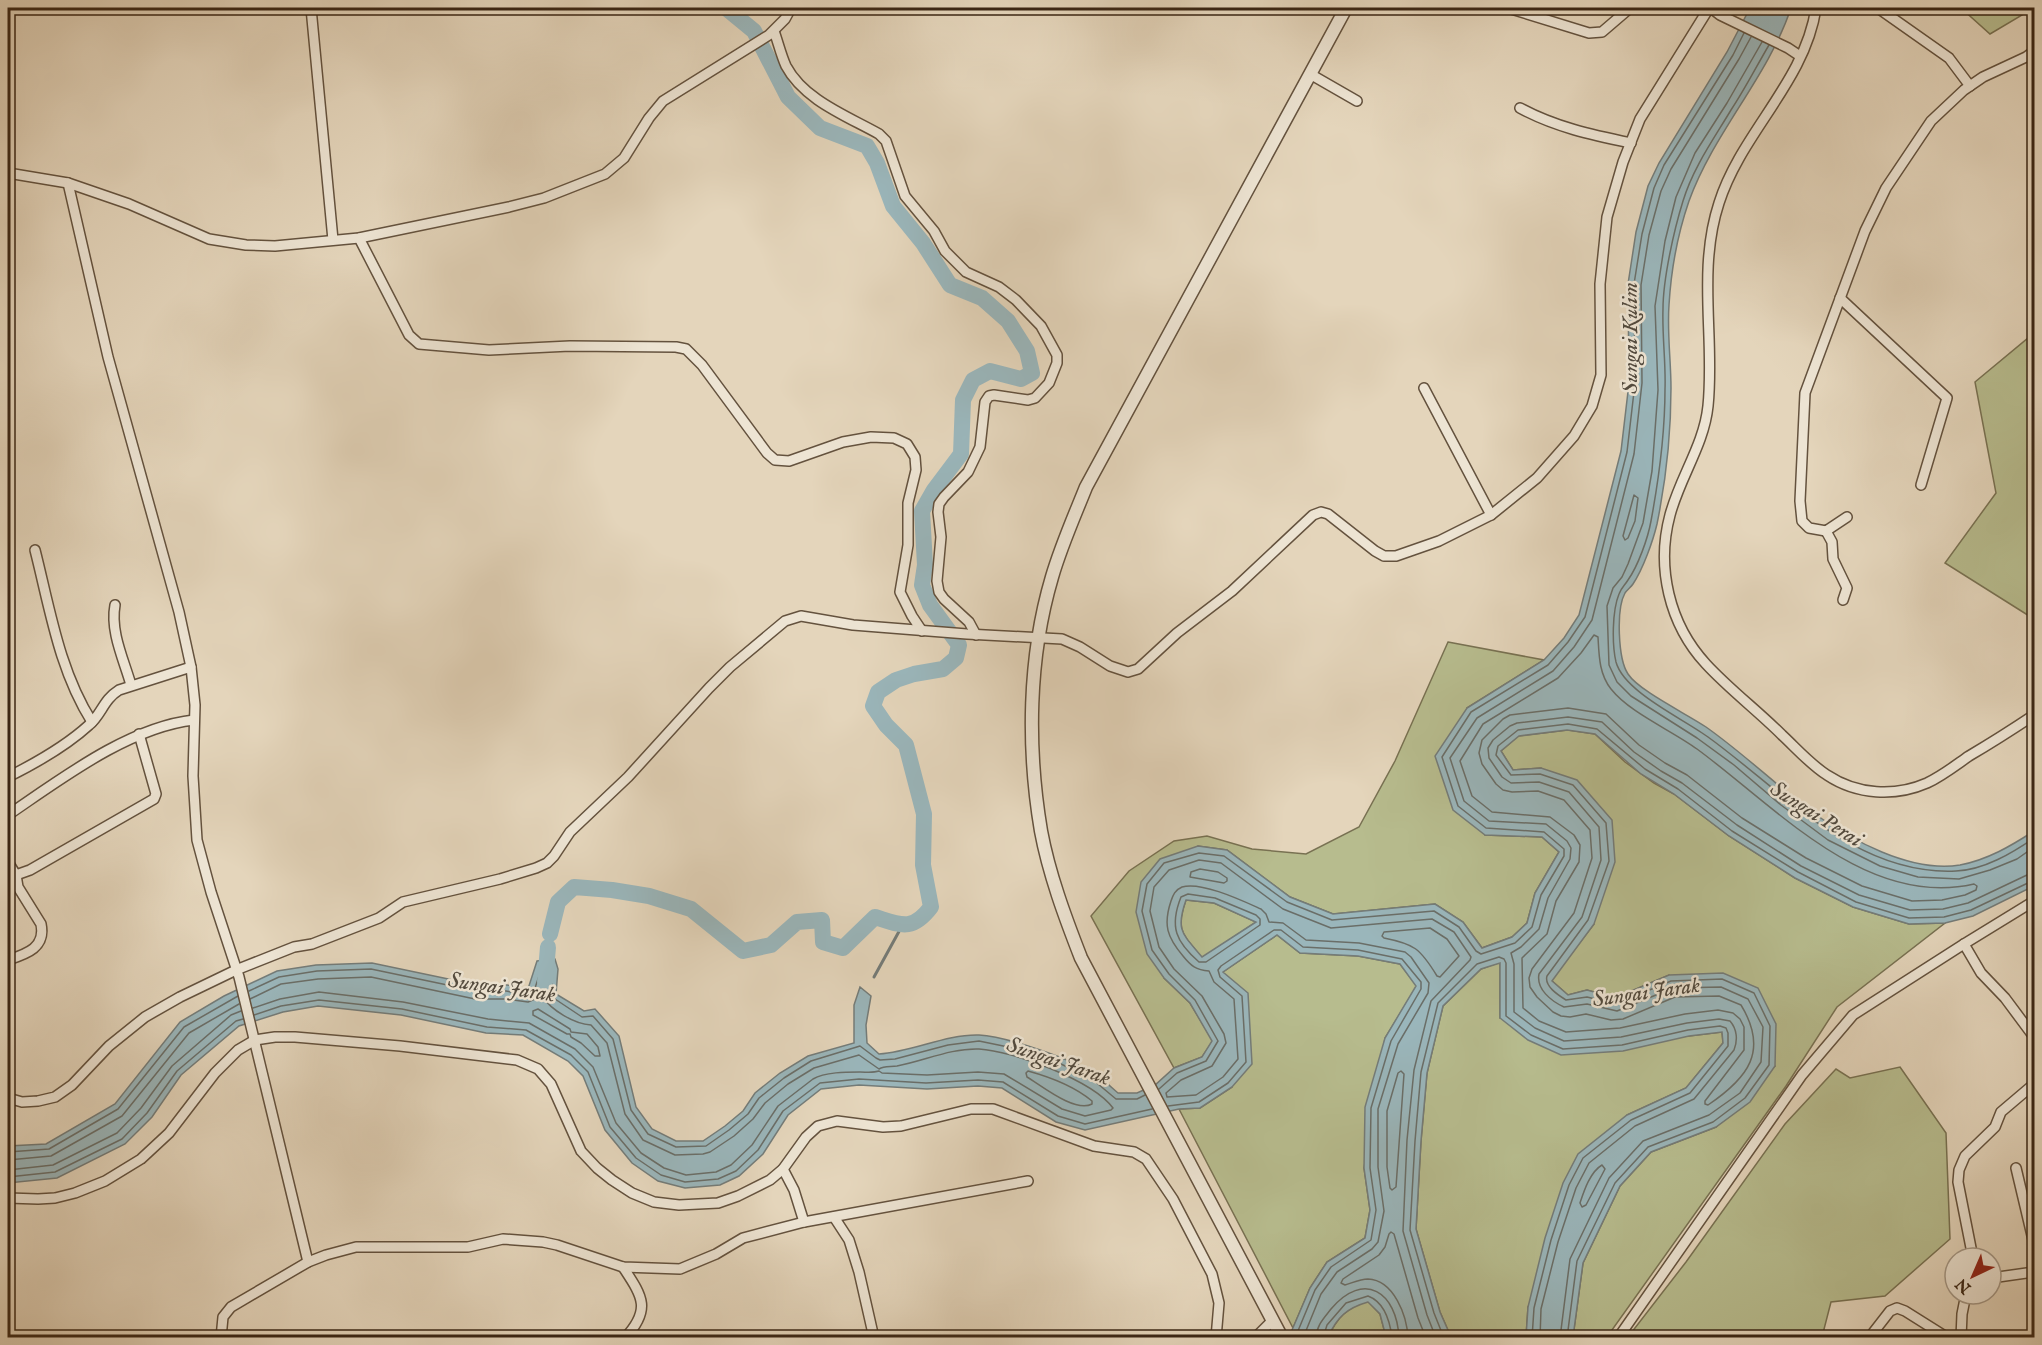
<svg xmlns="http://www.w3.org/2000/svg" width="2042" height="1345" font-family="'IM FELL English',serif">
<rect width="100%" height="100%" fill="#e4d5bb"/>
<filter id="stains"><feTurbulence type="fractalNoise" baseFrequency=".00333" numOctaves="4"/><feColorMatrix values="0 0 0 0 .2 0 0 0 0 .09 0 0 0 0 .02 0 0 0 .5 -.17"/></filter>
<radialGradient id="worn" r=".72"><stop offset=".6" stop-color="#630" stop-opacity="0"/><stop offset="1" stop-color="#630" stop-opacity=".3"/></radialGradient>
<g fill="#b7bc8e" stroke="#787152" stroke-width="1.5">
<path d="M1961,8H2034L1990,34Z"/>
<path d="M2034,333V619L1945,563L1996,493L1975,382Z"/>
<path d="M1448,642L1544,660L1467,708L1485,835L1542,837L1559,852L1535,893L1527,923L1512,937L1482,948L1463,922L1435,904L1333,914L1290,897L1227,850L1198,846L1164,978L1190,1003L1213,1041L1202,1057L1174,1068L1091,916L1129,871L1174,841L1207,836L1252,849L1306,854L1359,827L1395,761Z"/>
<path d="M1568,730L1595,734L1625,762L1654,783L1674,794L1729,836L1795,878L1853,907L1909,924L1945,923L1837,1007L1786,1086L1607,1337H1573L1583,1263L1620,1186L1651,1152L1716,1127L1775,1066L1669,975L1615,998L1587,990L1568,995L1551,980L1594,924L1541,768L1513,770L1501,751L1518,736Z"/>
<path d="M1186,900L1214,903L1256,922L1202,958C1183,934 1175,931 1186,900Z"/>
<path d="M1277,935L1300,953L1358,956L1400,964L1417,986L1385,1038L1364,1168L1370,1210L1365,1238L1327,1262L1310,1288L1293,1328L1179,1109L1200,1108L1232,1087L1223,972Z"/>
<path d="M1500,962V1018L1689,1036L1722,1032L1723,1043L1686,1088L1627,1115L1528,1307L1526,1337H1451L1440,1312L1416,1229L1421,1141L1427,1073L1443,1006L1481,969Z"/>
<path d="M1900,1067L1946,1133L1950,1239L1885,1296L1831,1302L1822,1337H1628L1686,1262L1785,1124L1836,1069L1850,1078Z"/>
<path d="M1368,1301L1380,1314L1386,1337L1328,1338C1337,1317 1347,1308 1368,1301Z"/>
</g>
<path fill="#9ab6bb" stroke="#747c79" stroke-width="1.5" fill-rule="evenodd" d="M1750,8H1791C1768,77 1714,132 1689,201C1678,233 1671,271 1669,305C1667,333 1671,361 1671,388C1671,433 1666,480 1657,524C1653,541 1643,569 1633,584C1631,587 1627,590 1625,593C1616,609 1618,659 1628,674C1639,691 1687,714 1706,727C1743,753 1776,785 1812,812C1851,840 1910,873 1960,865C1987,860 2011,846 2034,831V886L1973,916L1945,923L1909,924L1853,907L1795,878L1729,836L1674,794L1641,774L1595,734L1567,730L1519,736L1501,751L1513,770L1541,768L1577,780L1612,820L1615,862L1594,924L1552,981L1568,995L1587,990L1615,998L1669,975L1723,973L1758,988L1776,1024L1775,1066L1750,1102L1716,1127L1651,1152L1620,1186L1583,1263L1573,1337H1526L1528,1307L1545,1238L1563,1183L1578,1154L1627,1115L1686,1088L1723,1043L1722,1032L1689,1036L1623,1051L1561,1055L1528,1040L1500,1018V963L1481,969L1443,1006L1427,1073L1421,1141L1416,1229L1440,1312L1451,1337H1386L1380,1314L1368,1302C1347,1308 1337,1317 1328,1337H1289L1310,1288L1327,1262L1365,1238L1370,1210L1364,1168L1365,1107L1385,1038L1416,986L1400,964L1358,956L1300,953L1277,935L1223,972L1248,993L1252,1064L1232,1087L1200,1108L1179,1109L1085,1130L1056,1122L1002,1088L978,1086L927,1089L859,1085L821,1089L788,1115L763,1154L739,1176L720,1185L685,1188L658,1181L632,1163L605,1130L583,1076L568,1061L523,1035L486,1033L401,1015L318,1006L283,1012L239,1026L181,1075L152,1117L125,1144L57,1178L8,1183V1146L46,1144L115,1104L180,1022L224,996L277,971L316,965L372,963L477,985H507L528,989L537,961L555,959L558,969L556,994L584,1011L595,1009L619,1036L636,1107L652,1129L676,1141H703L725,1126L743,1111L755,1093L780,1073L808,1056L854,1043V1005L860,987L871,996L866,1025L867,1043L879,1054C913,1052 945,1034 979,1035C1005,1036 1075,1060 1096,1075C1104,1080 1111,1087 1118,1093H1137L1155,1085L1174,1068L1202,1057L1212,1041L1190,1003L1164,978L1147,954L1136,912L1141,882L1160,859L1198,846L1227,850L1290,897L1333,914L1435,904L1463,922L1482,948L1512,937L1527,923L1535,893L1559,852L1542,837L1485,835L1453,810L1435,756L1467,708L1544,660L1564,638L1579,615L1621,451L1629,383L1628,284L1636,232L1648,186L1659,163L1727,52ZM1186,900L1214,903L1256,922L1202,957C1183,934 1175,931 1186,900Z"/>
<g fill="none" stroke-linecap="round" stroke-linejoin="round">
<g stroke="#6a6e68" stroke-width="1.5">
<path d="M1762,42L1727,103L1695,153L1676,197L1665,241L1655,306L1658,390L1652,471L1643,523L1628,564L1622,577L1613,588L1607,606L1609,665L1617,682L1631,696L1697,738L1734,765L1781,805L1828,840L1880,866L1918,877L1959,879L1990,870L2017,859L2034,847"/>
<path d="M1769,45C1756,67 1745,89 1731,110C1713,140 1693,168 1683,201C1674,230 1663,279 1663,309C1662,336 1666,363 1665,389C1665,433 1659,478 1651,521C1648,538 1638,566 1628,580C1625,585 1621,588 1619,594C1612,611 1612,645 1616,662C1624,692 1684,719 1708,737C1783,791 1855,876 1956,871C1984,870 2012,853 2034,838"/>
<path d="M1634,495L1638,498L1635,521L1628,538L1625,540L1623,536Z"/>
<path d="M1594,635L1598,637C1599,655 1599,674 1611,689C1630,713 1671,730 1697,749C1775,806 1866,909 1974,884L1977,886L1976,890L1965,895L1942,900L1912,901L1862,886L1806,858L1742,818L1687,775L1665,763L1639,745L1606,714L1568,708L1510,715L1503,719L1482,740L1479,753L1482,764L1496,784L1503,790L1512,792L1538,791L1564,800L1590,830L1592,858L1574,913L1532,969L1529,978L1530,987L1537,997L1553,1012L1561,1016L1570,1017L1586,1014L1611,1020L1623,1019L1675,997L1719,996L1741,1005C1769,1051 1748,1078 1708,1105L1705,1104V1101L1744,1050V1027L1740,1019L1733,1013L1718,1010L1685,1014L1620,1028L1566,1032L1539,1021L1523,1008L1522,958L1547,934L1556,901L1579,862L1580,845L1574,835L1550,817L1492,812L1472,796L1460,761L1483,724L1558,678L1581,653Z"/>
<path d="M1200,869L1218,872L1227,878V881L1224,883L1190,877L1191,872Z"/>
<path d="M1188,894L1215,898L1256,915L1260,919V925L1206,962H1199C1176,942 1169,927 1181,897Z"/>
<path d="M1430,928L1447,939L1459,956L1440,977L1437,976C1420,948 1414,944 1384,938L1382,936L1384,932Z"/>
<path d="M249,991L279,977L317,971L371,969L476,991H506L528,995L534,991L542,967L550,966L552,970V997L582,1017L593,1016L613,1039L631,1110L648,1134L676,1147L706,1146L729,1130L748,1114L759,1098L784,1078L811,1061L860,1046L876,1058L880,1060L895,1059L948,1045L979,1041L1013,1048L1061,1064L1092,1079L1116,1099H1137L1145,1095"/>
<path d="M250,999L281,984L318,979L371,977L475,999H506L528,1002L542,996C551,1010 574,1024 591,1025L607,1043L625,1114L643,1140L675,1155L703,1154L710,1152L734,1136L753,1119L765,1103L788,1084L814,1068L859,1055L879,1069C884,1066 890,1067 897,1066C924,1061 951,1048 979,1049C1013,1051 1092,1080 1113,1108L1111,1110L1085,1116L1062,1109L1004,1074L978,1072L927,1075L882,1073L879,1071C873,1073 867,1072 860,1072C846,1072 825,1072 813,1079L778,1106L752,1145L731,1165L716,1172L686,1175L664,1168L641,1153L616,1123L593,1067L575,1049L529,1023L488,1019L403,1002L319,992L280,999L253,1008"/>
<path d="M538,1009L570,1029L571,1032L587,1034L598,1047L600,1056H595L581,1043L571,1037L570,1034H567L533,1015V1011Z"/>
<path d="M254,1015L281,1006L319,1000L402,1009L487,1027L526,1030L571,1055L588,1072L610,1127L636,1158L661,1175L685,1182L718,1179L736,1171L758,1150L783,1111L820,1083L859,1079L926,1083L978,1080L1003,1082L1058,1116L1085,1124L1152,1109"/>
<path d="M1028,1071C1050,1077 1074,1086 1092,1101V1104C1075,1113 1042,1086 1027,1077L1026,1073Z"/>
<path d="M1401,1071L1404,1074L1396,1187L1392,1190L1390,1188L1387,1167V1111L1398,1073Z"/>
<path d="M1159,1089L1177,1073L1206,1061L1218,1041L1195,1000L1169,974L1152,950L1142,911L1147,884L1164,863L1199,853L1224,856L1287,902L1332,920L1434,911L1459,927L1476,951L1481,954L1515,943L1532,927L1541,895L1564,856V849L1544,832L1486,828L1458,806L1442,757L1471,712L1548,665L1568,642L1585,617L1627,452L1635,383L1634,284L1642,234L1654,188L1664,165L1733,55L1744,33"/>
<path d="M1168,1106L1199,1102L1228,1083L1246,1062L1242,996L1220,977L1218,970L1221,966L1274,930H1281L1303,947L1358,950L1402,959L1421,982V989L1391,1041L1371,1108L1370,1168L1376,1210L1371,1240L1331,1267L1315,1290L1295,1338"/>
<path d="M8,1152L49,1149L118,1109L184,1027L238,996"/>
<path d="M8,1160L51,1156L122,1116L189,1033L239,1004"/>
<path d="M1602,1165L1605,1169L1586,1205L1582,1207L1580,1203C1584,1191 1590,1172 1602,1165Z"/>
<path d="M8,1170L53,1165L117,1133L141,1108L172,1066L231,1015L241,1011"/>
<path d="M8,1177L55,1172L122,1139L147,1113L177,1071L236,1021L243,1019"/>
<path d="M1303,1338L1321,1294L1337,1272L1372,1249L1378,1242L1384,1211L1378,1167V1109L1398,1044L1428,993L1429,983L1411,957L1405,952L1359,943L1306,940L1283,923L1269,922L1266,914L1261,909C1243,901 1201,881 1182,887C1175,890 1173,895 1171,901C1163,925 1167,937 1183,956C1191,966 1196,970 1209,971L1214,982L1234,999L1238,1059L1223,1077L1196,1095L1167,1097L1166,1093L1181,1080L1212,1066L1226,1043L1224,1034L1202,996L1174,969L1159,947L1150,911L1154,887L1169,870L1199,860L1221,863L1283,909L1331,928L1432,919L1454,932L1471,957L1470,960L1431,1001L1414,1070L1407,1140L1403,1231L1427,1315L1436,1338"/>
<path d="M1316,1338C1316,1326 1324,1318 1331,1309C1364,1270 1397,1292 1399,1338"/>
<path d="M1323,1338L1327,1325L1346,1303L1368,1296C1384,1302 1390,1321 1392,1338"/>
<path d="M1408,1338C1407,1316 1394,1280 1368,1279C1360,1279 1352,1283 1345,1285L1341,1283L1343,1279L1379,1255L1385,1247L1389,1234L1391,1232L1394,1234L1418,1318L1426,1338"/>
<path d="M1444,1338L1434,1313L1410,1230L1415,1141L1421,1072L1438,1003L1477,964L1499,957L1504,959L1506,963V1016L1531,1035L1563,1049L1622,1045L1688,1030L1720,1026L1726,1028L1728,1033V1046L1690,1093L1631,1120L1583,1158L1569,1185L1551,1240L1534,1308L1532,1338"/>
<path d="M1540,1338L1541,1309L1558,1242L1576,1188L1589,1163L1635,1126L1694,1099L1734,1050C1738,1040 1737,1029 1730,1021L1719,1019L1687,1023L1621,1037L1564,1041L1535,1028L1514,1012V964L1511,953L1521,947L1539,929L1548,898L1570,859L1571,848L1567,841L1546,824L1489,821L1464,801L1450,758L1477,718L1553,671L1574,647L1592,620L1634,454L1642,383L1641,285L1649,235L1661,191L1671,169L1739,59L1751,37"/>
<path d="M1560,1338L1570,1259L1609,1178L1643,1141L1709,1115L1740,1093L1761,1062L1763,1027L1748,999L1721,987L1673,988L1617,1011L1587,1004L1564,1007C1551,1001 1536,989 1539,974L1582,917L1601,860L1599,827L1569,792L1539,782L1511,783L1502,777L1489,758L1488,748L1493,740L1510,726L1517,723L1568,717L1602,722L1634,752L1661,771L1682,783L1737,825L1801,866L1859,895L1910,910L1943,909L1968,903L2027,875L2034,874"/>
<path d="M1567,1338L1577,1261L1615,1183L1648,1147L1713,1122L1745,1098L1769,1065L1770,1026L1754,993L1722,979L1671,981L1616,1004L1587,997L1566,1000C1558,995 1544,986 1547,976L1588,920L1609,861L1606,823L1573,785L1540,774L1511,775L1496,755L1498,746L1518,730L1568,724L1597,729L1645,769L1678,789L1732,831L1798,872L1856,902L1909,918L1944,917L1971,910L2030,882L2034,881"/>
</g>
<path stroke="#747c79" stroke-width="3" d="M874,977L902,926"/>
<g stroke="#9ab6bb" stroke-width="16">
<path d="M550,934L558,902L574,887L612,890L649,896L691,909L743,951L771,945L797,922L822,920L823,942L843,948L875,917C901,925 912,932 931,907L923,865L924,814L906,745L886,725L873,706L878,692L896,680L914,674L943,669L956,658L959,645L930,605L922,585L925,565L922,511L934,490L961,454L963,400L973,380L990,371L1021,379L1032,373L1027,351L1008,321L982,298L950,285L923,243L893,206L877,163L867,146L820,128L788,97L754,31L726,8"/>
<path d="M545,982L548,947"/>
</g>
<defs>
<g id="minor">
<path d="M311,8L333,240"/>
<path d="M1508,8L1589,33L1602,32L1630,8"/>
<path d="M1711,8L1720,15L1788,48L1800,56"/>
<path d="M1816,8C1805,82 1741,133 1719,203C1697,270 1715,339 1708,406C1704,445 1680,477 1670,515C1656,567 1669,624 1706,664C1729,689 1758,711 1782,735C1797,749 1811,765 1827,775C1857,795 1895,797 1927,783C1942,776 1956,765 1969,756C1991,743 2013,729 2034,715"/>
<path d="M1878,8L1949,58L1970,86"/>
<path d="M774,31C778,42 781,55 786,66C804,100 847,116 879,134L886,141L905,196L934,231L945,251L966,272L999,287L1016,300L1041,326L1057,355V363L1049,383L1035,398L1028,400L994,395L989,396L985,402L980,447L968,472L944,497L939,504L938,512L941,537L937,581L939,592L944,599L969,622L976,635"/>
<path d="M1310,74L1357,101"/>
<path d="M1520,108C1555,127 1592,135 1631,143"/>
<path d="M8,173L68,183L129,204L209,239L246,245L275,246L359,238L509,207L544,198L605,174L624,158L649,118L663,101L769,35L785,19L791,8"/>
<path d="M68,183L108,357L179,612L191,667L195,705L193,776L197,840L211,892L239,977L308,1262"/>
<path d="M359,238L409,335L419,344L489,350L570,346L676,347L686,349L702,365L767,453L775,460L789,461L843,442L871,437L894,438L907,444L915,457L916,470L908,503V545L900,592L912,616L922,631"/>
<path d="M1840,298L1947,398L1921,485"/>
<path d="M1424,388L1491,515"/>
<path d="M1847,517L1826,531L1809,528L1802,521L1800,501L1805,393L1865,231L1886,188L1931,121L1964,90L1983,77L2026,57L2034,51"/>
<path d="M1826,531L1832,542L1833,559L1847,588L1843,600"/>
<path d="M35,550C50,609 59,670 92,722"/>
<path d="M115,605C110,632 124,660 131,685"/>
<path d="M8,777C36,763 66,746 89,725C102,714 103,700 119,690L191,667"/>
<path d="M8,815C61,779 129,727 194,720"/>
<path d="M8,862L16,875L18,887L41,924C46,948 26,954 8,960"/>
<path d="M16,875L30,870L154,799L156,794L139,734"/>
<path d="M1964,944L1981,973L2005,998L2034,1037"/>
<path d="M8,1098L22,1102L38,1101L55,1097L72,1085L109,1046L145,1017L180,997L236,970L294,947L312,944L379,918L403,902L500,879L536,868L547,863L554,856L570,832L628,777L709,688L730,667L785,621L801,616L853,625L967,634L1062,639L1080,647L1110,666L1128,672L1138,669L1177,633L1232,591L1313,515L1321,512L1328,514L1375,551L1384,556H1396L1439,541L1491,515L1537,478L1574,436L1592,406L1601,375L1600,284L1607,217L1623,162L1640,119L1709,8"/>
<path d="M2016,1168L2034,1244"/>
<path d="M783,1169L794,1190L804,1222"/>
<path d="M8,1198L38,1199L55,1198L75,1193L105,1181L141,1159L169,1133L215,1073L238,1050L255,1040L275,1037H295L400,1046L517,1060L538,1069L551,1084L581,1151L597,1168L612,1180L632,1193L654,1202L679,1205L718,1203L738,1196L770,1180L783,1169L806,1137L818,1126L837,1121L883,1127L901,1126L971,1109H993L1094,1146L1134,1152L1146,1159L1173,1199L1212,1274L1219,1303L1216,1338"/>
<path d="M834,1217L849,1240L859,1272L874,1338"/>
<path d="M1973,1258L1958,1182L1959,1170L1965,1156L1995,1127L2001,1112L2034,1084"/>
<path d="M623,1267C642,1296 652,1309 625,1338"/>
<path d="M1991,1278L2034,1272"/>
<path d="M221,1338L223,1317L231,1307L308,1262L326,1255L356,1247H468L503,1239L543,1242L557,1245L623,1267L680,1269L716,1254L743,1238L804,1222L1028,1181"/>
<path d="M1255,1338L1273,1320"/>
<path d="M1618,1338L1802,1075L1853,1015L1964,944L2034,901"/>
<path d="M1869,1338L1890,1311L1897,1308L1905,1311L1948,1338"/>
<path d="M1961,1338L1962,1314L1966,1294"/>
</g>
<path id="tertiary" d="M1282,1338L1081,958C1065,917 1049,874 1041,831C1027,748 1028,658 1052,577C1061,546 1074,517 1086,487L1346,8"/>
</defs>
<use href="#minor" stroke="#64523e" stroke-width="12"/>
<use href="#tertiary" stroke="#64523e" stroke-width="15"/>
<use href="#minor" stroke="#ede4d3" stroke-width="9"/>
<use href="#tertiary" stroke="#ede4d3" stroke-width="12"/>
</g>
<g text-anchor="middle" stroke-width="5" stroke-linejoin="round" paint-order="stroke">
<g font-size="22" font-style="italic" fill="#524a3e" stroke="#ede4d3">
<text transform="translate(1629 338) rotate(-90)" y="8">Sungai Kulim</text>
<text transform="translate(1817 813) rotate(32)" y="8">Sungai Perai</text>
<text transform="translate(502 986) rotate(8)" y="8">Sungai Jarak</text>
<text transform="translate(1646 991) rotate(-8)" y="8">Sungai Jarak</text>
<text transform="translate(1059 1060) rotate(19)" y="8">Sungai Jarak</text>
</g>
</g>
<rect width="2042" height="1345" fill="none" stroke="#e4d5bb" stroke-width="30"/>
<rect x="9" y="9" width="2024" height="1327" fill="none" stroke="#3a2615" stroke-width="3"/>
<rect x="15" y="15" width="2012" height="1315" fill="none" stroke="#3a2615" stroke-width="1.5"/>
<g transform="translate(1973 1276) rotate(224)"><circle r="28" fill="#ede4d3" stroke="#a59887" stroke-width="1.5"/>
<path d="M0-4.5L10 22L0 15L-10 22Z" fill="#8f2418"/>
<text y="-9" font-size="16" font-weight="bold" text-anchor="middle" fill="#3a2615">N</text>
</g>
<rect width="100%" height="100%" filter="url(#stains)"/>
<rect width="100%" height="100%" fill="url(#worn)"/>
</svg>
